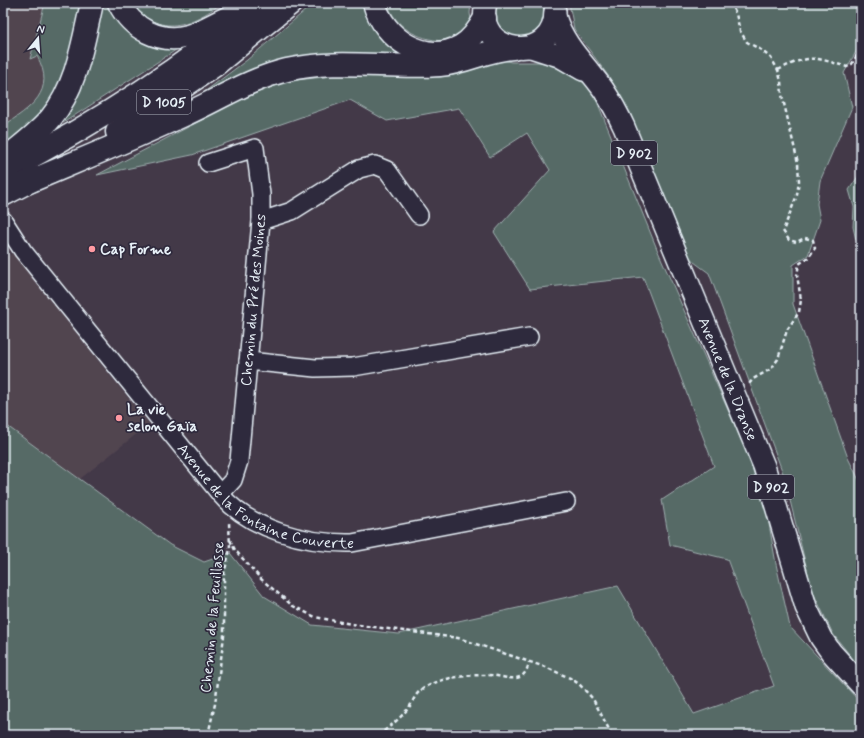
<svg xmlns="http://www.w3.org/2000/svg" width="864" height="738" font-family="Mynerve,sans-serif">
<rect width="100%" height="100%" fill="#433948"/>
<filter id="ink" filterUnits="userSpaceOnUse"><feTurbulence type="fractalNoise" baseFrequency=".025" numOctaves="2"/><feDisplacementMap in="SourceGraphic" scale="8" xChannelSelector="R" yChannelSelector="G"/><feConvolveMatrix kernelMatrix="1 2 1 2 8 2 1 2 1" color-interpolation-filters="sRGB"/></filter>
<g filter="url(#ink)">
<g fill="#514450">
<path d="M3,3H45L30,58L37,56L41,63L44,79L43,87L40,94L31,107L3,126Z"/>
<path d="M12,253L149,424L80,479L3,423V260Z"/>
</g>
<g fill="#566b66" stroke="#9faeaf">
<path d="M45,3H82C74,37 67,85 43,112C32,125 17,136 3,145V126C30,108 57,92 37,56L30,59Z"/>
<path d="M98,3H111L179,48L63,123L76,90Z"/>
<path d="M132,3H222C192,25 159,39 132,3Z"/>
<path d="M314,3H367L411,55L352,59L180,110L247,60Z"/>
<path d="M387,3H471L470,13L472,26L444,44L443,41C417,39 396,28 387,3Z"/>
<path d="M495,3H544C552,25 531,42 510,36C505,35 500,28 496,24Z"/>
<path d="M569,3H861V43L844,73L852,107L820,181L817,204L820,220L808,255L793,265V304L848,458L861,484V669L833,634L812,590L784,476L709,273L694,262L687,254L630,113L609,77L574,29Z"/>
<path d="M503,60L511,62H541L551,65L586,84L596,99L657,249L746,451L766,507L776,564L790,627L861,703V735H3V423L170,545L204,562L230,553L264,596L312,625L399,634L618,586L694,714L774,686L727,559L670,545L662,500L714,466L643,277L530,289L494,232L550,170L527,133L490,157L459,108L387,121L350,100L192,155L97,175L245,97L288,81L332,76L439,77L454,75V73Z"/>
<path d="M861,172V234L860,241L856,240L853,227L854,207L849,190Z"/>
</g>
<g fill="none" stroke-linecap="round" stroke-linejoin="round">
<defs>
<g id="minor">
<path d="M208,163L255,148L261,194V221L239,461L233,480L220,494"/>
<path id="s1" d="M3,220L23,251L220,494C250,530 307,544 352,543L566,502"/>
<path d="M261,221L292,211L359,169L375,165L387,170L419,215"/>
<path d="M248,361L315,368L353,367L529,337"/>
</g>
<g id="major">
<path d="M486,3C473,55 555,66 555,11"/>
<path id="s2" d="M555,16C563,45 586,65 603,89C611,101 618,114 624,127L764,466L806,607L821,638L831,652L861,685"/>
<path d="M531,47L559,56L583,70"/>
</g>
<g id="highway">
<path d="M119,3C132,29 160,44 188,36C203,31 217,22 231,16"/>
<path d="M374,3C384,39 425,66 461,46C472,40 479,29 485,18"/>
<path d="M117,132L214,66L291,3"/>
<path d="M3,161C19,147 38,134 51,118C77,86 83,42 92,3"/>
<path d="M3,172C95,124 181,70 260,3"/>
<path d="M26,183C78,161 130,140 182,116C216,101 249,79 287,70C337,58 389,69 440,65C466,63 488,49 513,48"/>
<path d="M3,195L38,177"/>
</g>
</defs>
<use href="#minor" stroke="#e8f1f8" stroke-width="20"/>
<use href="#major" stroke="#e8f1f8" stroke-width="24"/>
<use href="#highway" stroke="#e8f1f8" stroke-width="25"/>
<g stroke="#e8f1f8" stroke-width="2.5" stroke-dasharray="4 3" stroke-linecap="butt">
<path d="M730,3L736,14L740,31L747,42L761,50L771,58L778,70L781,81L782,95L798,163L799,181L797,195L783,231L789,240L796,242L805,238L813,240L815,248L809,257L799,264L797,275L801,300L799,312L787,330L778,359L771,369L753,379L749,384"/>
<path d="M778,70C810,54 815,57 847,67L852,64L861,48"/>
<path d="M230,540L235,550L261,579L293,606L315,617L351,624L458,638L545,667L570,678L579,684L593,699L612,735"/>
<path d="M208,735L215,704L224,636V574L230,549L229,522"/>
<path d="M378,735C390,727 401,718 410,706C413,701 415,695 420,691C427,685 441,680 451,678C462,676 475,675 487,675C505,675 524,688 529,662"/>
</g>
<use href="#minor" stroke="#2f2a3d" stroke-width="17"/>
<use href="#major" stroke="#2f2a3d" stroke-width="21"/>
<use href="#highway" stroke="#2f2a3d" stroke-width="22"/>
</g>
</g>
<g fill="#ff9aa2" stroke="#2f2a3d" stroke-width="1.5">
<circle cx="92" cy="249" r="4"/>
<circle cx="119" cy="418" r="4"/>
</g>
<g text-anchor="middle" stroke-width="3.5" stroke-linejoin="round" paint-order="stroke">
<g fill="#2f2a3d" stroke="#b0b5c0" stroke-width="1">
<rect x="137" y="90" width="54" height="24" rx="3"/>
<rect x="611" y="141" width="46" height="24" rx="3"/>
<rect x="748" y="475" width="46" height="24" rx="3"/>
</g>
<g font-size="14" font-weight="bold" fill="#e8f1f8">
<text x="164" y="107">D 1005</text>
<text x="634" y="158">D 902</text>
<text x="771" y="492">D 902</text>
</g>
<g font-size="15" font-weight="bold" fill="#e8f1f8" stroke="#2f2a3d" text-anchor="start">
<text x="100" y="254">Cap Forme</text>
<text x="127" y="414">La vie<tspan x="127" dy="17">selon Gaïa</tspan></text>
</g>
<g font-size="15" fill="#e8f1f8" stroke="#2f2a3d">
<text transform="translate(253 300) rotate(-85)" y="5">Chemin du Pré des Moines</text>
<text dy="5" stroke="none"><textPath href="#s2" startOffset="404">Avenue de la Dranse</textPath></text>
<text dy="5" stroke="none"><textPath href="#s1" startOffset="392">Avenue de la Fontaine Couverte</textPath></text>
<text transform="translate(212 617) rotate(-85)" y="5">Chemin de la Feuillasse</text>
</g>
</g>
<rect width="864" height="738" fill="none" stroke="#2f2a3d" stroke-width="16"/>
<rect x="8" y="8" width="848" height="722" fill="none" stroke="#e8f1f8" stroke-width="1.5" filter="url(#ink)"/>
<g transform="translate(38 38) rotate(17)" stroke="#2f2a3d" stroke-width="3" paint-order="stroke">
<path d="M0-3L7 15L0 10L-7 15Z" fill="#e8f1f8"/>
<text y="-6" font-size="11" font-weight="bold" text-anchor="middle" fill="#e8f1f8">N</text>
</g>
</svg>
